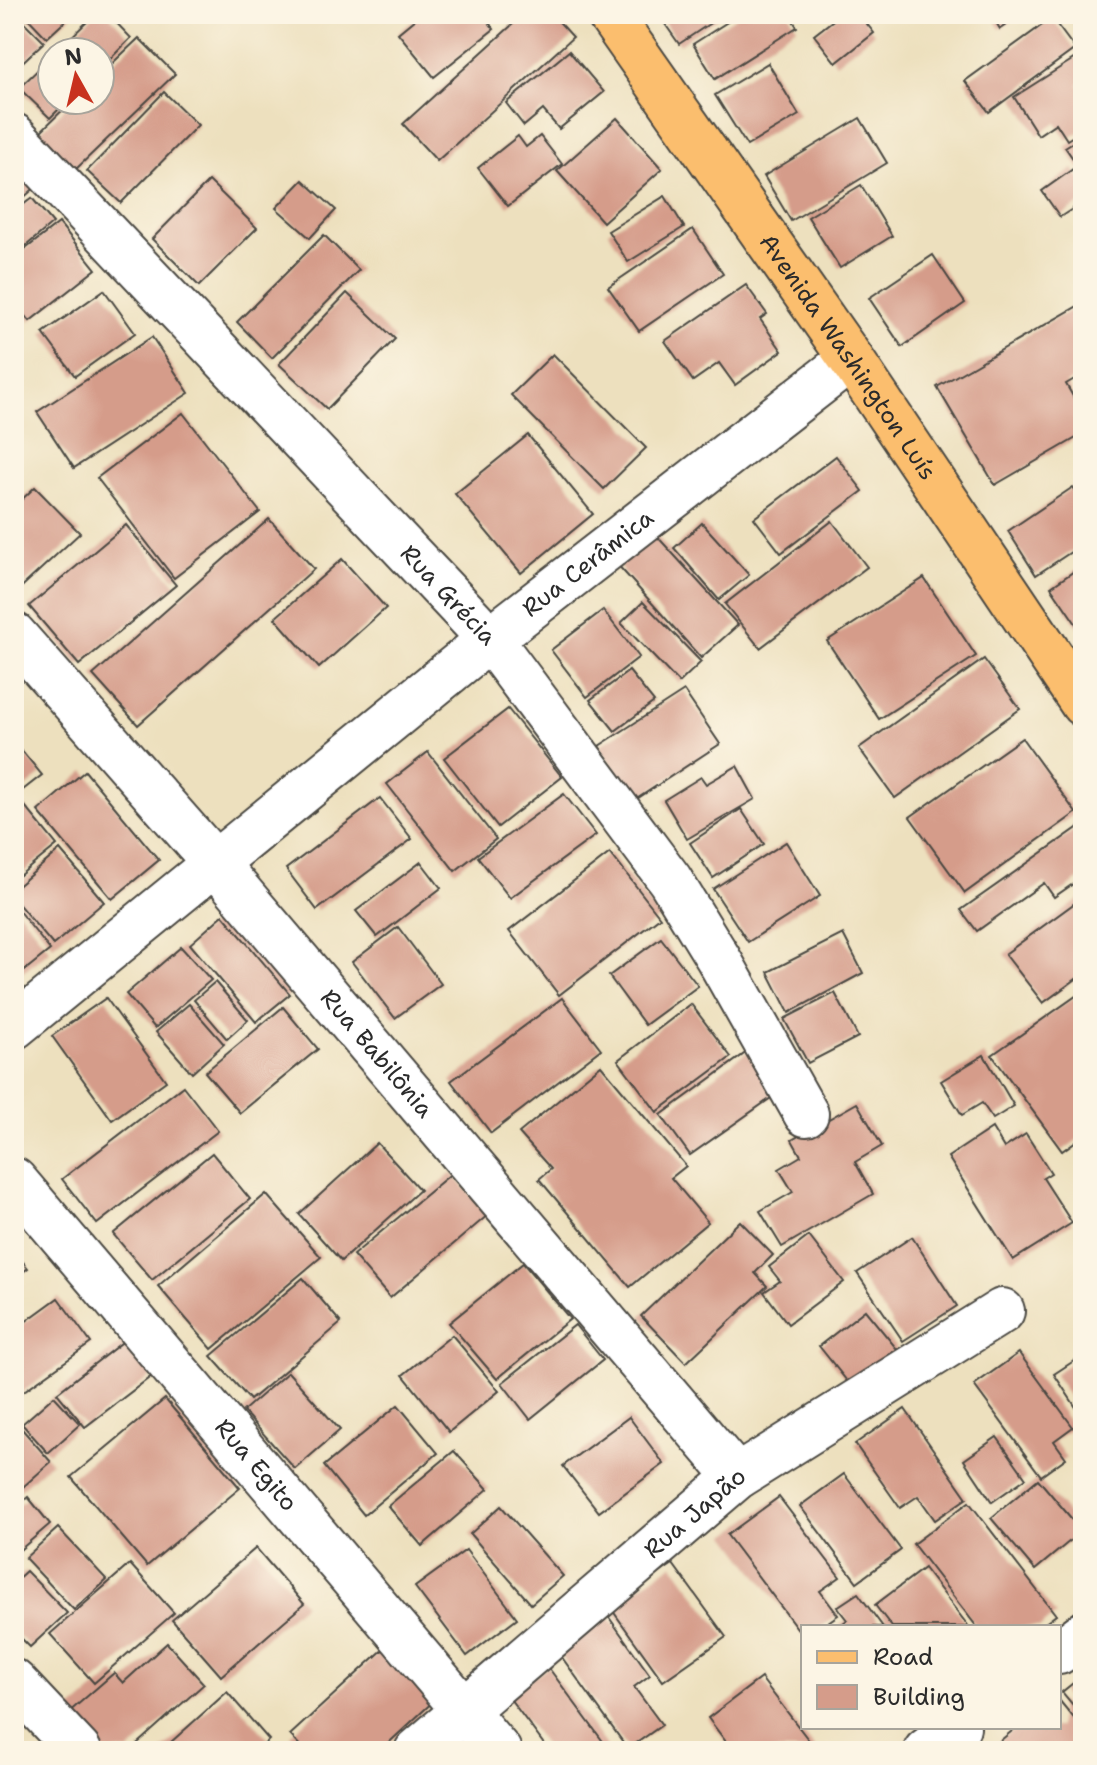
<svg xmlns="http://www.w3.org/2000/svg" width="1097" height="1765" font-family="'Shantell Sans',sans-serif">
<rect width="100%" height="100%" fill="#fcf5e5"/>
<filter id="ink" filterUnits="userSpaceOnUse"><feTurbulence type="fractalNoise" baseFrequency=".0125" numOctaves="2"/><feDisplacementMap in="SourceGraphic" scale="16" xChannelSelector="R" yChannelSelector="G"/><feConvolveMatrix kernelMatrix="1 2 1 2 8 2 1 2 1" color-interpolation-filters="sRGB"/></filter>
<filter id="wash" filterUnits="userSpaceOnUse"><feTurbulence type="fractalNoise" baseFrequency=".006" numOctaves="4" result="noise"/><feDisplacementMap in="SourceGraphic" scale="32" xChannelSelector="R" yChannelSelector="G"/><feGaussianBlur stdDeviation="1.8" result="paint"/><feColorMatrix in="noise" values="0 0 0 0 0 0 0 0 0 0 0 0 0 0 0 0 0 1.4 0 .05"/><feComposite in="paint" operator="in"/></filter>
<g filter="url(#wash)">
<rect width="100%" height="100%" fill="#ede0be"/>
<g id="blocks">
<g fill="#d59c8a">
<path d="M24,14H73L47,38Z"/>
<path d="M95,14H108L131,38L100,69V52H56Z"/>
<path d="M421,14H482L494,29L434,77L398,33Z"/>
<path d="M524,14H552L573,37L437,161L403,124Z"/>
<path d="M658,14H724L679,44Z"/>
<path d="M740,14H789L797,27L715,79L693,44Z"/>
<path d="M841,14H859L874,33L836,63L814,35Z"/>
<path d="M991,14H1022L1000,29Z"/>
<path d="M18,16L44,42L14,70V21Z"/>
<path d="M1052,18L1075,49L989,112L965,81Z"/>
<path d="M139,38L175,74L74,171L39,133L73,100H100V75Z"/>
<path d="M569,51L604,92L559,129L543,110L524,126L506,103Z"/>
<path d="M1083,53V81L1078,84L1083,92V130L1067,140L1056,123L1038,135L1014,97Z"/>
<path d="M52,56V100H68L50,118L19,88Z"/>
<path d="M768,63L799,115L747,146L715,95Z"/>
<path d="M164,92L198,125L121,203L87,171Z"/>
<path d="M617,118L662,169L603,222L557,171Z"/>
<path d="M860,118L887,163L791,221L764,176Z"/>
<path d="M518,136L526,147L540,136L562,164L508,206L478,168Z"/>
<path d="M1083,136V173L1065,147Z"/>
<path d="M14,158L38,185L14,206Z"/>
<path d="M1073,169L1083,183V202L1060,217L1042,191Z"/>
<path d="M303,180L336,210L310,238L276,208Z"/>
<path d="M209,181L257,228L199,286L152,239Z"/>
<path d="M861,185L892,236L840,268L808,217Z"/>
<path d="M665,196L684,227L628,262L608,231Z"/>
<path d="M32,198L53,223L14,256V212Z"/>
<path d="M59,223L96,269L30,321L14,302V258Z"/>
<path d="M693,229L723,274L639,331L608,287Z"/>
<path d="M324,235L359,270L272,358L237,322Z"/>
<path d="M933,255L965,303L902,347L869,298Z"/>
<path d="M746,285L767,314L760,319L782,351L735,385L719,363L693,381L665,341Z"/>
<path d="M104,290L135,333L75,376L43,333Z"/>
<path d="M347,293L395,339L327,409L279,364Z"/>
<path d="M1083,303V374L1066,384L1083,414V434L995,485L937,387Z"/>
<path d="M152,337L189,393L74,468L37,412Z"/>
<path d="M553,354L646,448L604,489L511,395Z"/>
<path d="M183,413L260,512L174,578L97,478Z"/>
<path d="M528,435L593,514L521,573L455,494Z"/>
<path d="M836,456L863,491L781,553L754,518Z"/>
<path d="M35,487L80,533L14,594V507Z"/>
<path d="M1073,487L1083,501V544L1036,575L1008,531Z"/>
<path d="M269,519L314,569L138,725L93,675Z"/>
<path d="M832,521L867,567L760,648L725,604Z"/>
<path d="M644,522L738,625L701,658L608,554Z"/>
<path d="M702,523L749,575L719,600L674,548Z"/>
<path d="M126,525L176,585L79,665L29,606Z"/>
<path d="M342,559L386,608L319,668L275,618Z"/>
<path d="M1083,565V634L1051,587Z"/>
<path d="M924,578L976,656L879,719L827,641Z"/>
<path d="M643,602L701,662L679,683L621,623Z"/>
<path d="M603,610L639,657L587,697L551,650Z"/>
<path d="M984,659L1020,709L895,798L859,748Z"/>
<path d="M629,671L654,702L615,731L590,700Z"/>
<path d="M684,691L720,744L635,800L599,746Z"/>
<path d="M508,709L562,777L498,827L444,758Z"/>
<path d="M1022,738L1076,813L965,893L910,817Z"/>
<path d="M14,741L42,775L14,797Z"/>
<path d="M428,752L496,839L455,871L387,784Z"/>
<path d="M737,766L755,799L687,839L664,800L701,777L706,784Z"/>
<path d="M85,771L159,860L112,899L38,811Z"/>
<path d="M564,794L596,835L510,898L478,857Z"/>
<path d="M380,798L412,839L317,910L286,869Z"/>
<path d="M25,806L57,845L14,880V815Z"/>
<path d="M741,809L764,844L713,878L690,843Z"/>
<path d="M1083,824V877L1054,897L1044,883L977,931L961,910Z"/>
<path d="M786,842L820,896L748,942L713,889Z"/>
<path d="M60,850L104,902L53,945L14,899V889Z"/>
<path d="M610,853L660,917L559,995L509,931Z"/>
<path d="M421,862L441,888L377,937L356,911Z"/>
<path d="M1083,897V974L1043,1003L1005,954Z"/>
<path d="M14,905L50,950L14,979Z"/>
<path d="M223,915L290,994L256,1022L190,944Z"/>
<path d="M398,927L441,984L395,1018L352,962Z"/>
<path d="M843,934L863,973L789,1013L768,972Z"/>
<path d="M661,938L698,986L645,1025L609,976Z"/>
<path d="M181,947L211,980L155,1028L126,994Z"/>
<path d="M215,982L248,1020L227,1039L194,1000Z"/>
<path d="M1083,991V1136L1062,1151L992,1055Z"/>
<path d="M835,993L858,1037L808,1063L784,1019Z"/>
<path d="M106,998L166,1081L112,1120L52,1036Z"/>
<path d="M562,998L601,1049L491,1133L451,1081Z"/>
<path d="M189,1004L224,1044L192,1073L156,1032Z"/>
<path d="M691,1004L731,1057L657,1112L618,1060Z"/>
<path d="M283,1007L318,1049L240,1113L205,1072Z"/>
<path d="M747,1052L778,1093L690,1155L661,1115Z"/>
<path d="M984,1055L1014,1106L993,1119L982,1103L962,1115L941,1081Z"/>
<path d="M601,1065L686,1166L671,1178L708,1222L630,1287L539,1179L551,1169L519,1133Z"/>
<path d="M183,1086L218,1131L97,1224L62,1179Z"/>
<path d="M857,1103L882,1146L855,1162L873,1194L782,1247L760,1211L793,1192L779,1169L801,1156L792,1140Z"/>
<path d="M992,1128L1004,1148L1026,1134L1051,1173L1043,1178L1072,1223L1013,1260L948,1157Z"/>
<path d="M377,1143L420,1190L341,1261L299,1214Z"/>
<path d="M212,1153L250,1199L152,1280L113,1234Z"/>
<path d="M452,1173L488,1215L390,1298L353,1255Z"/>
<path d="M266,1194L321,1257L212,1349L158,1286Z"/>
<path d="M740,1221L773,1255L755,1273L767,1286L686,1363L641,1316Z"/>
<path d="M809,1236L844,1282L788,1324L764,1292L780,1281L769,1267Z"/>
<path d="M912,1237L957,1306L903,1341L857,1273Z"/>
<path d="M14,1251L28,1268L14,1279Z"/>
<path d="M523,1263L570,1319L497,1379L449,1323Z"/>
<path d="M303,1278L341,1323L250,1400L211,1356Z"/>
<path d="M58,1298L91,1343L14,1398V1330Z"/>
<path d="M865,1310L897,1349L851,1386L819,1346Z"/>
<path d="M575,1325L603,1360L530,1419L502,1383Z"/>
<path d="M452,1335L499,1391L449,1432L403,1375Z"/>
<path d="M125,1340L153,1375L85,1427L57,1393Z"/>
<path d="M1019,1353L1073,1427L1054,1441L1066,1458L1041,1476L974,1385Z"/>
<path d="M1083,1355V1418L1054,1374Z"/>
<path d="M288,1372L340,1430L295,1469L243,1411Z"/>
<path d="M54,1396L80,1424L48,1453L22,1424Z"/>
<path d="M165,1399L240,1488L147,1566L71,1477Z"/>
<path d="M398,1405L438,1453L364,1515L324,1466Z"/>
<path d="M905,1409L967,1498L935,1520L918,1496L900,1508L855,1444Z"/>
<path d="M629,1417L664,1464L599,1512L563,1466Z"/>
<path d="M14,1420L51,1462L14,1495Z"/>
<path d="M997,1437L1026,1478L992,1502L964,1460Z"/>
<path d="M454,1451L488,1489L422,1546L388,1506Z"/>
<path d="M844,1474L901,1550L857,1582L800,1506Z"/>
<path d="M1038,1479L1082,1531L1035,1570L991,1518Z"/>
<path d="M28,1497L50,1524L14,1555V1509Z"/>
<path d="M779,1497L840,1577L820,1591L838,1615L821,1627H803V1636L727,1535Z"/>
<path d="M969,1502L1056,1615L1040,1627H977L913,1544Z"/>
<path d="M501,1506L563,1576L531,1604L470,1534Z"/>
<path d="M58,1528L107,1580L74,1610L25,1558Z"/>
<path d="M256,1548L304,1604L221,1676L172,1620Z"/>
<path d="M466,1550L517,1618L467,1656L415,1587Z"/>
<path d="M130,1564L174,1613L94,1683L50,1634Z"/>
<path d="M673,1564L726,1637L663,1681L610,1607Z"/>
<path d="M924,1568L969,1627H892L875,1605Z"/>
<path d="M26,1571L67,1613L30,1647L14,1631V1582Z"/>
<path d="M858,1593L883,1627H838L847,1620L837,1607Z"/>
<path d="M603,1609L650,1675L634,1687L662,1725L628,1749L553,1645Z"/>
<path d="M167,1643L204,1684L129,1751H103L68,1713L114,1673L123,1683Z"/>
<path d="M387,1646L437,1698L380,1751H305L290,1735Z"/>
<path d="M548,1667L610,1751H549L508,1696Z"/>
<path d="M1083,1675V1717L1062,1692Z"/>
<path d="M761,1678L817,1751H733L708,1718Z"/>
<path d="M227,1692L269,1740L257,1751H161Z"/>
<path d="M1059,1700L1083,1729V1751H992L990,1749L1017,1727H1059Z"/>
</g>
</g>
</g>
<g filter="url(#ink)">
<use href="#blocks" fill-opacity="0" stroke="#484641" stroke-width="2"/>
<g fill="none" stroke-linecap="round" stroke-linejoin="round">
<defs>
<g id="minor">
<path id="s1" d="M14,136L490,639L670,880L718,958L806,1114"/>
<path id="s2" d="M14,635L215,863L737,1477"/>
<path id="s3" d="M14,1027L490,639L851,359"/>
<path id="s4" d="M14,1180L499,1751"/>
<path d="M1059,1652L1083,1634"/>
<path d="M14,1682L79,1751"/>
<path id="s5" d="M417,1751L737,1477L1002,1311"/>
<path d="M926,1751L958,1727"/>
</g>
<g id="major">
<path id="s6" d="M609,14L851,359L1083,704"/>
</g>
</defs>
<use href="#minor" stroke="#484641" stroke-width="48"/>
<use href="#major" stroke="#484641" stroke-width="48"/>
<use href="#minor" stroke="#fff" stroke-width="44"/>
<use href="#major" stroke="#fbbe6e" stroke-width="44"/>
</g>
</g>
<g text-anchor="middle" stroke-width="6" stroke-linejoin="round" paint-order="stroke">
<g font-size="24" fill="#2b2b2b" stroke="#fcf5e5">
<text dy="8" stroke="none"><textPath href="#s6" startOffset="418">Avenida Washington Luís</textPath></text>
<text dy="8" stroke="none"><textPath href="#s3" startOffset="738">Rua Cerâmica</textPath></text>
<text dy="8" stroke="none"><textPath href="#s1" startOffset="632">Rua Grécia</textPath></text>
<text dy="8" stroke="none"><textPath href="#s2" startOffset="554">Rua Babilônia</textPath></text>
<text dy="8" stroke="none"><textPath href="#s4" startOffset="374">Rua Egito</textPath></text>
<text dy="8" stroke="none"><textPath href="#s5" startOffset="366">Rua Japão</textPath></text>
</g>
</g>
<rect width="1097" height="1765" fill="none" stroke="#fcf5e5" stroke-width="48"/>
<rect x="801" y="1625" width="260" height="104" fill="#fcf5e5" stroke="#a8a49b" stroke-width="2"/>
<rect x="817" y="1651" width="40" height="12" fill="#fbbe6e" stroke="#a8a49b" stroke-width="2"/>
<text x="873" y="1665" font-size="24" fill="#2b2b2b">Road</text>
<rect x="817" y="1685" width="40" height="24" fill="#d59c8a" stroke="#a8a49b" stroke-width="2"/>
<text x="873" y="1705" font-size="24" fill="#2b2b2b">Building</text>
<g transform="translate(76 76) rotate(352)"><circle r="38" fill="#fcf5e5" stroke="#a8a49b" stroke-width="2"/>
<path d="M0-6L14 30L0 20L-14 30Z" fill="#c8321e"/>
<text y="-12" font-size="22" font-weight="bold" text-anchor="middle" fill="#2b2b2b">N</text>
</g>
</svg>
